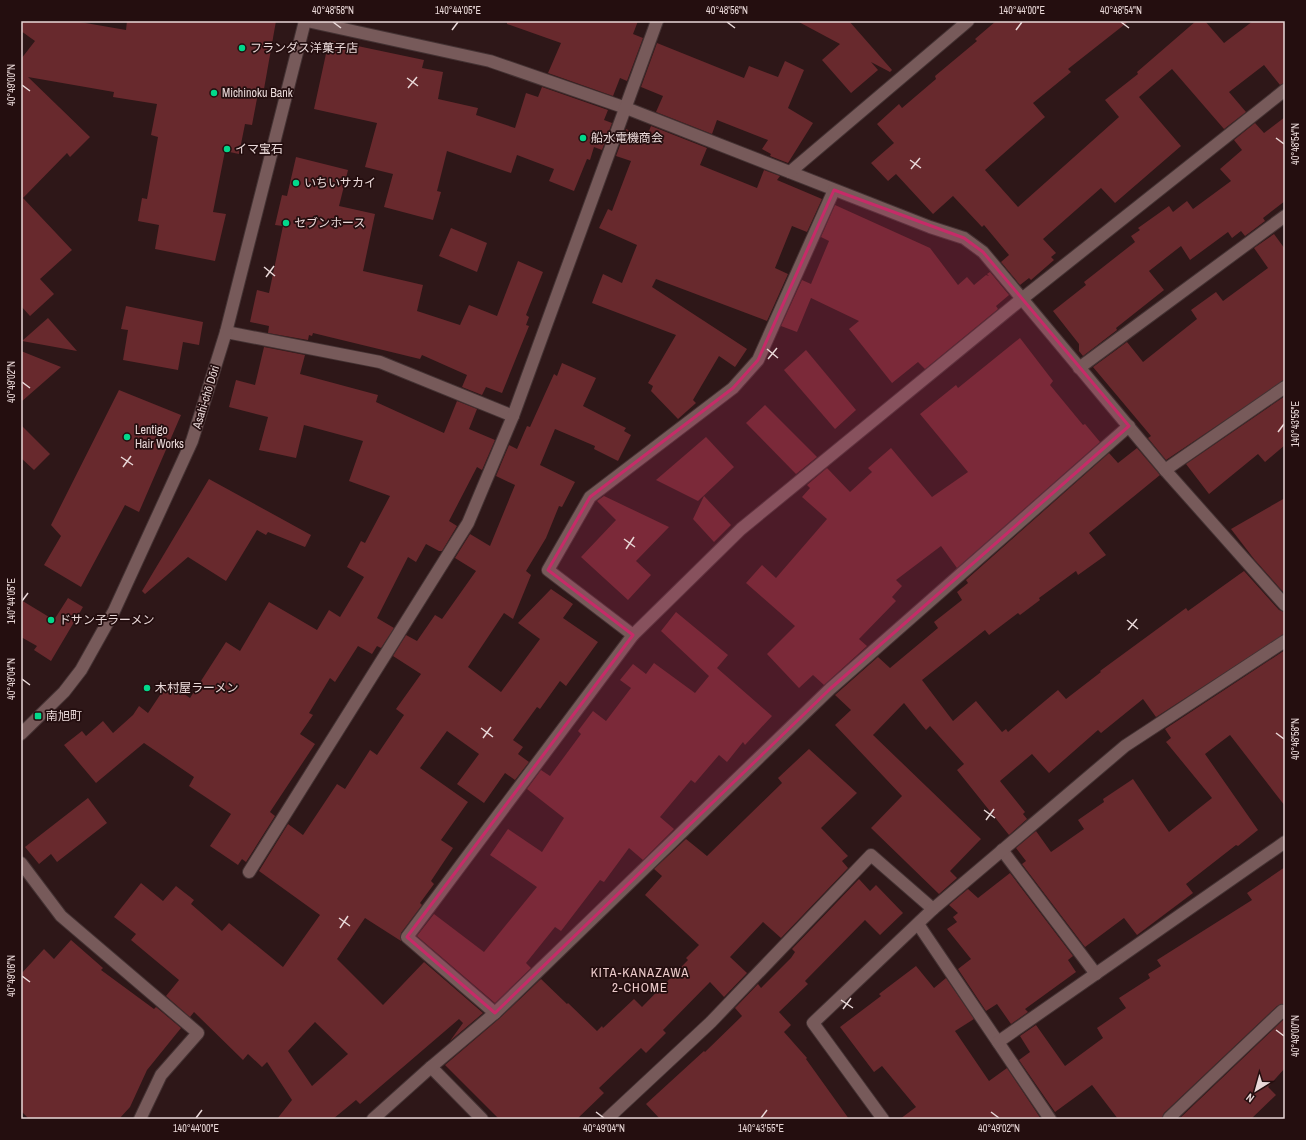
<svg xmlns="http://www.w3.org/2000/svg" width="1306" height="1140" font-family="'Archivo Narrow','Noto Sans JP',sans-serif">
<rect width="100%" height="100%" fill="#2e1718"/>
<g fill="#68292d" fill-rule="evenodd">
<path d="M21,21H74L126,30L127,21H276L264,89L259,88L252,125L245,124L239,154L225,151L213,212L226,214L215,261L155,249L159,225L138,221L142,198L147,199L158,137L151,135L157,104L113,97L114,92L28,77L90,137L70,157L67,153L23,198L72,250L40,279L54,294L30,316L21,306V59L35,41L21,31Z"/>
<path d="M507,21H638L633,34L643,38L627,81L620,78L613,96L548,73L561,43L507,24Z"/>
<path d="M797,21H849L892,70L890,72L871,62L878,70L851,93L822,60L840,44Z"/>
<path d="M996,21H1129L1068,69L1071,72L1033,103L1045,117L985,170L1018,207L1119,117L1105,100L1138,74L1137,72L1196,21H1205L1224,43L1253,21H1285V83L1280,85L1264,65L1229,92L1246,112L1224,129L1172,69L1139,97L1181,146L1115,203L1101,188L1043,239L1056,253L1051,257L1054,260L1031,280L1029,278L1020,285L1001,262L1009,255L984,225L982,227L953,196L933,214L896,174L888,181L871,163L894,143L877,124L899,104L902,108L936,79L935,76L977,41L975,39Z"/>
<path d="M329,40L424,60L422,68L443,72L438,99L478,108L476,115L515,128L526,93L538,97L542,87L608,110L604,120L612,123L602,150L594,147L590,160L587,159L574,191L549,181L554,169L517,155L511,173L447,151L437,191L441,192L433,220L384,207L393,174L365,167L377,123L314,109Z"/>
<path d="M657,43L744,78L749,66L778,77L785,61L804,70L788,108L813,123L788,163L770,156L771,154L762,149L768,140L717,120L712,134L656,112L663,96L641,87Z"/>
<path d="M1285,117V201L1263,218L1265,221L1245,236L1241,231L1232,238L1228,232L1190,260L1181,246L1149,271L1164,290L1116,328L1117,330L1083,356L1079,351V344L1053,311L1086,285L1084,282L1135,242L1131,236L1140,230L1138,228L1169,206L1173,212L1187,201L1193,209L1231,181L1220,169L1242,150L1234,140L1255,123L1264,133Z"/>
<path d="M651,126L707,148L700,165L757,188L764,170L780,176L777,180L822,199L807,232L792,226L775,268L788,274L767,321L656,279L652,287L747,349L735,367L719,356L693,400L696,403L678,419L651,391L653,386L648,383L676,335L592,303L603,274L622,283L637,245L599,228L608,209L612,211L631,161L616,156L626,129L646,138Z"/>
<path d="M296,157L348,170L339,206L375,214L363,271L423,285L417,311L460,325L469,305L497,316L518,261L543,272L526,315L529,317L526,325L529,326L502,393L486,387L482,395L462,387L467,375L422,355L420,359L313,333L312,336L309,335L308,340L268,333L269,326L250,322L257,290L269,293L283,226L275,225L282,195L287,196Z"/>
<path d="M835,205L930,248L958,285L967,277L974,285L986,275L989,276L987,274L990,272L1009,295L996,306L998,309L925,369L918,362L892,383L849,329L859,321L811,298L797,332L781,326L802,280L811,284L829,241L821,237Z"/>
<path d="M451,228L487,243L477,272L439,256Z"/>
<path d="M1274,234L1285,249V380L1166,460L1148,438L1151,436L1093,367L1127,342L1143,362L1197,319L1191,310L1216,292L1223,301L1268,268L1254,248Z"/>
<path d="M126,306L203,322L199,345L183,342L178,370L123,360L128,330L121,329Z"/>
<path d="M48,318L77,351L22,341Z"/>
<path d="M1020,338L1053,381L1050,385L1083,425L1085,424L1100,442L957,568L941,546L896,580L902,586L892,597L896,601L859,639L867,646L824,685L813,675L799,688L767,654L795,626L746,583L762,565L776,578L827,519L802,497L810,488L807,485L827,468L850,492L872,472L868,468L891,448L932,497L968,472L920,414L956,385L958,388Z"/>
<path d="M264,347L305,355L300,374L378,395L376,402L444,433L457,401L477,409L469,429L495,440L482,470L477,467L449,521L457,526L442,551H439L426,544L416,562L408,557L377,618L394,628L381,648L377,646L372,654L358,646L335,682L330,678L309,713L313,715L300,734L315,744L270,812L275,816L246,862L242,859L238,865L210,846L231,814L189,786L194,777L144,743L96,783L64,745L82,731L86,736L103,721L113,733L133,715L139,706L148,713L168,683L190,698L226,642L240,651L269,602L317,630L329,610L340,617L364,577L347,567L361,541L365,543L390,496L349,481L363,441L304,425L296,458L259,450L268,417L229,407L236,380L255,385Z"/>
<path d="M806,350L856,410L835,429L784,370Z"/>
<path d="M21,351L61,367L21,402Z"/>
<path d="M562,363L596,378L583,406L626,428L624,431L631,435L618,461L594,449L595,446L555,429L540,465L575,482L562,507L559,506L546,538L526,571L531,575L513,619L504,613L468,667L501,692L540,639L518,623L551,589L573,604L563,618L598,642L566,686L560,681L540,709L537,707L513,740L523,747L518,754L529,762L515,780L505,773L484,803L457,784L479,754L447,731L420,768L468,802L441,840L453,848L431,881L434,884L420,903L422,905L401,933V941L365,918L337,959L383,1005L424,962L483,1013L450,1041L463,1023L459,1019L360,1104L356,1100L333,1119H277L292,1100L267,1062L262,1067L248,1054L243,1060L194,1012L190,1017L166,996L179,980L131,940L136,934L114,917L141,883L163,901L176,886L194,900L191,904L222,931L229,923L283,967L320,915L259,871L288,824L303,835L337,784L345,789L370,750L377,755L404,715L396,709L421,674L393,656L406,635L417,641L435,615L442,619L476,571L455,558L470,534L490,546L515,485L496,476L509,445L517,449L527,426L530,427L554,374L557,376ZM315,1022L348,1054L312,1086L288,1051Z"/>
<path d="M119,390L181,415L139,512L125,505L81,587L44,565L61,536L51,525Z"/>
<path d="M1285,396V445L1265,462L1258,454L1209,494L1186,464Z"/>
<path d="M765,405L817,457L796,474L746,423Z"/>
<path d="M21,425L50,454L34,470L21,458Z"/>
<path d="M706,437L734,467L698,501L656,480Z"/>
<path d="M1137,448L1160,475L1089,533L1106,555L1078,575L1076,571L1039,598L1040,600L1020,615L1018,613L989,635L985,630L922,680L953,721L976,701L1002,732L1006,729L1008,732L1058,690L1066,699L1101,672L1100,671L1186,608L1188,611L1244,571L1279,610L1285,612V634L1156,717L1143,699L1101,733L1098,730L1049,773L1032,754L1000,781L1025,812L1023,814L1027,819L1009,835L957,770L964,764L930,726L926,730L904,703L873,735L981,839L950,871L957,878L939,894L871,828L902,796L835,725L851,710L835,695L878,657L890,668L938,628L934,622L962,600L957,592L968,583L966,580L1109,453L1118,463Z"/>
<path d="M209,479L311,535L305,547L268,532L266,535L257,530L226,581L188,557L145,594L142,591Z"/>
<path d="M604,496L669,527L636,561L651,575L628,600L581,557L616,520L597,501Z"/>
<path d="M704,496L731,525L714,542L693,519Z"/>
<path d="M1285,498V594L1254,559L1231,529Z"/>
<path d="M68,598L83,607L51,661L34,650L37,646L21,637V600L54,620Z"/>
<path d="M676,612L728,655L717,668L772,716L745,745L743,742L727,762L719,755L695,783L691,780L660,817L674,829L643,860L629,848L604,882L600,880L561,931L555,927L526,963L531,968L495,1003L417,936L434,914L484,952L537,887L490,855L508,829L542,852L564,818L527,789L541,770L550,776L581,734L578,731L593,711L606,721L631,688L620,680L633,664L646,674L654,663L695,693L709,676L661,631Z"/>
<path d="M1285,650V806L1230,735L1205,754L1258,830L1238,846L1236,845L1186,884L1193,893L1137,935L1124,918L1085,947L1022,864L1026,861L1016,848L1036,831L1051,852L1084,829L1078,820L1104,802L1103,799L1133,779L1169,832L1212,798L1166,742L1171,738L1165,729Z"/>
<path d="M809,749L857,793L821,828L848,856L842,861L848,868L781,938L763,922L730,957L747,973L724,997L710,982L663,1030L666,1033L646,1053L641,1048L599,1088L604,1093L577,1119H499L445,1065L500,1018L541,979L567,1004L568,1003L597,1031L602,1026L603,1028L634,999L642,1007L688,960L686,958L699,945L645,895L662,876L654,869L686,839L707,856L782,783L778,778Z"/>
<path d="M88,798L107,823L57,862L51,854L39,864L25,847Z"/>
<path d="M1285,867V1004L1277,1006L1164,1113L1162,1119H1118L1092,1085L1055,1112L1019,1060L1030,1052L1020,1036L1036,1025L1065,1066L1103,1038L1097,1028L1126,1008L1119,998L1150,978L1148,974L1161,966L1157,960L1252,900L1247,893Z"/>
<path d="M1010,873L1073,956L1068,960L1076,972L1025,1009L1028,1012L1011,1024L997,1004L986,1011L958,969L971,959L947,929L957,922L953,917L958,913L949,905L968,889L978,898Z"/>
<path d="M859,879L870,891L876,885L903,913L880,935L865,920L805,981L808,984L779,1012L791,1025L784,1032L807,1058L806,1059L849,1119H660L646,1104L704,1051L705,1052L742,1016L735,1008L758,984L761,988L791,958L795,952L792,949Z"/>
<path d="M71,940L103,968L101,970L154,1009L156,1007L181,1028L147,1070L130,1107L119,1119H29L21,1111V974L44,949L54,959Z"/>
<path d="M916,966L934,988L946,978L974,1019L955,1031L989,1081L1007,1068L1041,1119H900L916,1107L882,1066L874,1072L840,1027L881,996L879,994Z"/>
<path d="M1283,1020H1285V1068L1268,1087L1276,1095L1251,1119H1179Z"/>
</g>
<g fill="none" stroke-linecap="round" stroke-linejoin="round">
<defs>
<g id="street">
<path d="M307,21L490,61L626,108L930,227L964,238L983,252L1165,470L1285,605"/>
<path d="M790,172L968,21"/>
<path d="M226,332L380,362L513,416"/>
<path d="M1079,368L1285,216"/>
<path d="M1165,470L1285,387"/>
<path d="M633,635L548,570L590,497L733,388L758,360L834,190"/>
<path d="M1002,850L1096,974"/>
<path d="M21,863L61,916L198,1033L161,1075L140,1119"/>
<path d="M249,872L468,523L513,416L657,21"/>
<path d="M918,924L1050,1119"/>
<path d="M495,1013L407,937L633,635L741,529L1023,298L1285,90"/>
<path d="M998,1042L1285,842"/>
<path d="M431,1067L482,1119"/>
<path d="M1169,1118L1282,1011L1285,1013"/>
<path d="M373,1119L431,1067L495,1013L830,689L1129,426"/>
<path d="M607,1119L711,1022L871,855L933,909"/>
<path d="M883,1119L813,1023L933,909L1125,746L1285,641"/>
</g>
<path id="secondary" d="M21,734L64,692L81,670L114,611L192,441L226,332L305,21"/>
</defs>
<use href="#street" stroke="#443233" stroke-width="14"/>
<use href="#secondary" stroke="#443233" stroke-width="14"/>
<use href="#street" stroke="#775a5a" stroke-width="12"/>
<use href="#secondary" stroke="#775a5a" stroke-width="12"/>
</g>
<path fill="#c62b68" fill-opacity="0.2" stroke="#c62b68" stroke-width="3" stroke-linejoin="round" d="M834,190L964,238L983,252L1129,426L830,689L495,1013L407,937L633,635L548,570L590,497L733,388L758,360Z"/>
<path fill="none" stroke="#e9d8d8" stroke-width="1.5" d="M333,22L341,28M727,22L735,28M1121,22L1129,28M452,30L458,22M1016,30L1022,22M407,78L418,86M22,85L30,91M408,88L417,77M1276,138L1284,144M910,160L921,168M911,169L920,158M264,267L275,276M266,277L274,266M767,349L778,358M768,359L777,348M22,382L30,388M1278,432L1284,424M121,457L133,465M123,467L131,456M624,539L635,547M626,549L634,537M22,601L28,593M1127,620L1138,629M1128,630L1137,619M22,679L30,685M481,728L493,737M1276,733L1284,739M483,738L491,727M984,810L995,818M986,820L994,809M339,918L350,926M340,928L348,916M22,976L30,982M841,1000L853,1008M843,1009L851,998M1276,1030L1284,1036M596,1112L604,1118M991,1112L999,1118M196,1118L202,1110M761,1118L767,1110"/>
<g fill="#02d98b" stroke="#240e0f" stroke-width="1.5">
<circle cx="242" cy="48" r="4"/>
<circle cx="214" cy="93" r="4"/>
<circle cx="583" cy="138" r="4"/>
<circle cx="227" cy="149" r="4"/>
<circle cx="296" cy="183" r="4"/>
<circle cx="286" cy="223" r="4"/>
<circle cx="127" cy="437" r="4"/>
<circle cx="51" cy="620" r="4"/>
<circle cx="147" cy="688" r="4"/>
<rect x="34" y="712" width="8" height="8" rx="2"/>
</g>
<g text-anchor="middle" stroke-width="3.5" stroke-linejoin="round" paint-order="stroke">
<g font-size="12" fill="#e9d8d8" stroke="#240e0f" text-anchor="start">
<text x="250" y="52">フランダス洋菓子店</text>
<text x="222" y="97">Michinoku Bank</text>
<text x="591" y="142">船水電機商会</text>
<text x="235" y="153">イマ宝石</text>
<text x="304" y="187">いちいサカイ</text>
<text x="294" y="227">セブンホース</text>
<text x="135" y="434">Lentigo<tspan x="135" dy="14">Hair Works</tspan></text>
<text x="59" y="624">ドサン子ラーメン</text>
<text x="155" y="692">木村屋ラーメン</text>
<text x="46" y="720">南旭町</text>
</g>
<g font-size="12" fill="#e9d8d8" stroke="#240e0f">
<text transform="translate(206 397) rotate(-73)" y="4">Asahi-chō Dōri</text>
</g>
<g font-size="13" letter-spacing="1" fill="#eccbcb" stroke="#240e0f">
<text x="640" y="977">KITA-KANAZAWA<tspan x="640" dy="15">2-CHOME</tspan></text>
</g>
</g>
<rect width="1306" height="1140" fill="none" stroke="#240e0f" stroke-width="44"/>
<g transform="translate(1256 1090) rotate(217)" stroke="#240e0f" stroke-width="3" paint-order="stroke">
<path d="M0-3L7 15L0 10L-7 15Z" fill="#e9d8d8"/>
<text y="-6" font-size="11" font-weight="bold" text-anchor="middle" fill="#e9d8d8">N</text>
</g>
<rect x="22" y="22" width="1262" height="1096" fill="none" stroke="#e9d8d8" stroke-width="1.5"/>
<g font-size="10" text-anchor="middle" fill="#e9d8d8">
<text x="333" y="14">40°48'58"N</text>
<text x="458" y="14">140°44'05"E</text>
<text x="727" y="14">40°48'56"N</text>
<text x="1022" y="14">140°44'00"E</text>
<text x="1121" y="14">40°48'54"N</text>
<text transform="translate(11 85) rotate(-90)" y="4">40°49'00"N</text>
<text transform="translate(1295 144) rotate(-90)" y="4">40°48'54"N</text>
<text transform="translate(11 382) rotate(-90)" y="4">40°49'02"N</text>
<text transform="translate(1295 424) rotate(-90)" y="4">140°43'55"E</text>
<text transform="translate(11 601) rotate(-90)" y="4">140°44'05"E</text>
<text transform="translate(11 679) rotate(-90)" y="4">40°49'04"N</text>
<text transform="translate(1295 739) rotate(-90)" y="4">40°48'58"N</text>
<text transform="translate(11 976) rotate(-90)" y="4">40°49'06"N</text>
<text transform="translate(1295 1036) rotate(-90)" y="4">40°49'00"N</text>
<text x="196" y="1132">140°44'00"E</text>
<text x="604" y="1132">40°49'04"N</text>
<text x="761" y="1132">140°43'55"E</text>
<text x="999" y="1132">40°49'02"N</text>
</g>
</svg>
